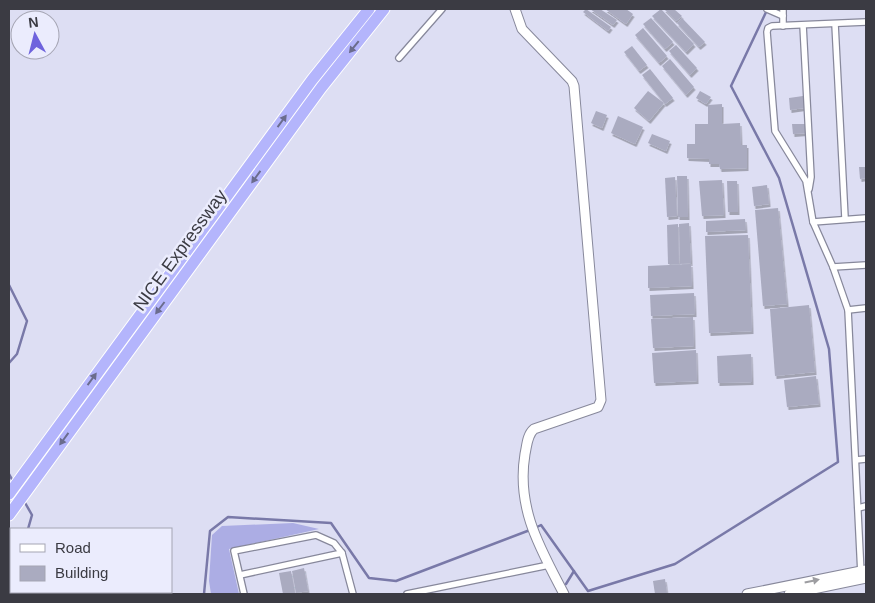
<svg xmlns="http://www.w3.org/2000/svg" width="875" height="603" font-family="Arial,sans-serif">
<defs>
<filter id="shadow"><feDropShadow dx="1.5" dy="3" stdDeviation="0" flood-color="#0004"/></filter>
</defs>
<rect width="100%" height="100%" fill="#dddef3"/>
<path fill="#acade4" d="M293,523L319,529L229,549L239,594H211L209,581L212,535L222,526Z"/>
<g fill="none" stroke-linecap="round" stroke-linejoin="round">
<g stroke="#7979a8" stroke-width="2.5">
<path d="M9,285L27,321L17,354L9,363"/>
<path d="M9,474L14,483"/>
<path d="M24,501L32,515L28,529"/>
<path d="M535,528L541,525L588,591L675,564L838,462L829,349L779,178L731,86L767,10"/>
<path d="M566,584L574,571"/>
<path d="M19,594V592"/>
<path d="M204,594L210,531L228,517L331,523L369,578L396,581L530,530"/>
</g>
</g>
<g fill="#aaabc0" filter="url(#shadow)">
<path d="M586,9L611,27L608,31L583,12Z"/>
<path d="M590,9H600L617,20L613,25Z"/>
<path d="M605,9H626L633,14L626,24Z"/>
<path d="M661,9L694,44L686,52L652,16Z"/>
<path d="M664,9H674L682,16L676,21Z"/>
<path d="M651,18L673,42L665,49L643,24Z"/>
<path d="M682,18L705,42L699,47L677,23Z"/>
<path d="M643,28L667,56L659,63L635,35Z"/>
<path d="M676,45L697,68L690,75L669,51Z"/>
<path d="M632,46L647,65L639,71L624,52Z"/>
<path d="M670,59L694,87L686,95L662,66Z"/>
<path d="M650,69L673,98L665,104L642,75Z"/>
<path d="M648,91L664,103L649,121L634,108Z"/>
<path d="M700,91L711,97L706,104L696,98Z"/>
<path d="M803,96L804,108L790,110L789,98Z"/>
<path d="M722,104V124L740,123L741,145H747V168L720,169L719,164H709V159L687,158V144H695V124H708V105Z"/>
<path d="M596,111L607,115L602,128L591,123Z"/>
<path d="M618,116L643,127L635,144L611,133Z"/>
<path d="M792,124H806V133L793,134Z"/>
<path d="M652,134L670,141L666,151L648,143Z"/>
<path d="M859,167H866V178L860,179Z"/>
<path d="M677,176H687L688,217H678Z"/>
<path d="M675,177L677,216L667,217L665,178Z"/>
<path d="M722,180L724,215L702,216L699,181Z"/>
<path d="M727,181H737L738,212H728Z"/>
<path d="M767,185L769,204L754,206L752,187Z"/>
<path d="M778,208L787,304L763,306L755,210Z"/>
<path d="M745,219L746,230L706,232V221Z"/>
<path d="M689,223L691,263L680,264L679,224Z"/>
<path d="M678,224L679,264H668L667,225Z"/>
<path d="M748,235L752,331L709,333L705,236Z"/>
<path d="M691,264L692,286L648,288V266Z"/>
<path d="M694,293L695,314L651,316L650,295Z"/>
<path d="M809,305L815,372L775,376L770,309Z"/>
<path d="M693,317L694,346L653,348L651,319Z"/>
<path d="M696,350L697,381L654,383L652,353Z"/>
<path d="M751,354L752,382L718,383L717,356Z"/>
<path d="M816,376L819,404L787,407L784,380Z"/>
<path d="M304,568L308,591L296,593L292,571Z"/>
<path d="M291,571L295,593L283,594L279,573Z"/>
<path d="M665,579L667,594H655L653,581Z"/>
</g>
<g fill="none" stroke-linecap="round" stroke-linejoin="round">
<defs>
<g id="street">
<path d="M767,9L783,16"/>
<path d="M835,24L845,218"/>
<path d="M803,25L811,177L809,189"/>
<path d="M783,26V9"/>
<path d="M399,58L442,9"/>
<path d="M813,222L866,218"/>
<path d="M833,267L866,265"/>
<path d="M848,310L866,308"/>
<path d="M856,460L866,459"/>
<path d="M858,508L866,506"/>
<path d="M861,574L848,310L833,267L813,222L806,181L775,131L767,32L768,28L772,26L866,22"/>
<path d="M240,575L342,553"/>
<path d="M244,594L234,551L316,535L334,543L342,553L353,594"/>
<path d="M407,594L549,565"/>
</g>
<g id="secondary">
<path d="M515,9L522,29L572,81L574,86L601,400L598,407L534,429C527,435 527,445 525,454C516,508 540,548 564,594"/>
<path d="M747,594L866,570"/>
<path d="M789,594L866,578"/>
</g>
<g id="highway">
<path d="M9,494L312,80L369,9"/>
<path d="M9,515L321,88L384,9"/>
</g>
</defs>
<use href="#street" stroke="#87889b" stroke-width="8"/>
<use href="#secondary" stroke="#87889b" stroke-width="11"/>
<use href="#highway" stroke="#fff" stroke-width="13"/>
<use href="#street" stroke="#fff" stroke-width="5.5"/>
<use href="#secondary" stroke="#fff" stroke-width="9"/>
<use href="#highway" stroke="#b4b5fc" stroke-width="11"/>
</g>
<defs><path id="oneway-solid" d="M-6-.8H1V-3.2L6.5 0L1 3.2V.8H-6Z" transform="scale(1.25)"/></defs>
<g fill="#6b6c8d">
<use href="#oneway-solid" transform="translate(354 47) rotate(129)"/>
<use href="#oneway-solid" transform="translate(282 121) rotate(-54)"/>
<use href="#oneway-solid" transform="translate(256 177) rotate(126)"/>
<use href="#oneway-solid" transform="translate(160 308) rotate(127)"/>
<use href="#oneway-solid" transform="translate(92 379) rotate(-54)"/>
<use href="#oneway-solid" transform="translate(64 439) rotate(126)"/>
</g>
<use fill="#9d9da1" href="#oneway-solid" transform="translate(812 581) rotate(-12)"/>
<g text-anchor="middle" stroke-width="5" stroke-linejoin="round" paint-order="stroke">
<g font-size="18" fill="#3b3b43" stroke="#ebecfd">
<text transform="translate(180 250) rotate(-54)" y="6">NICE Expressway</text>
</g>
</g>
<rect width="875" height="603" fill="none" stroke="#3b3b43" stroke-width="20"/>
<rect x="10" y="528" width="162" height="65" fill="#ebecfd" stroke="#a5a5b3"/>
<rect x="20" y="544" width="25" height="8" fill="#ffffff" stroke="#a5a5b3"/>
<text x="55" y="553" font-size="15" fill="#3b3b43">Road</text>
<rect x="20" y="566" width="25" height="15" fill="#aaabc0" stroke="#a5a5b3"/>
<text x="55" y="578" font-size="15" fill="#3b3b43">Building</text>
<g transform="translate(35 35) rotate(353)"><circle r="24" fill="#ebecfd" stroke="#a5a5b3"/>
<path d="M0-4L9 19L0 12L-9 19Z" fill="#6e63dd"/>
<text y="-8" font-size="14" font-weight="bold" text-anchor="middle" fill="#3b3b43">N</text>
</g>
</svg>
